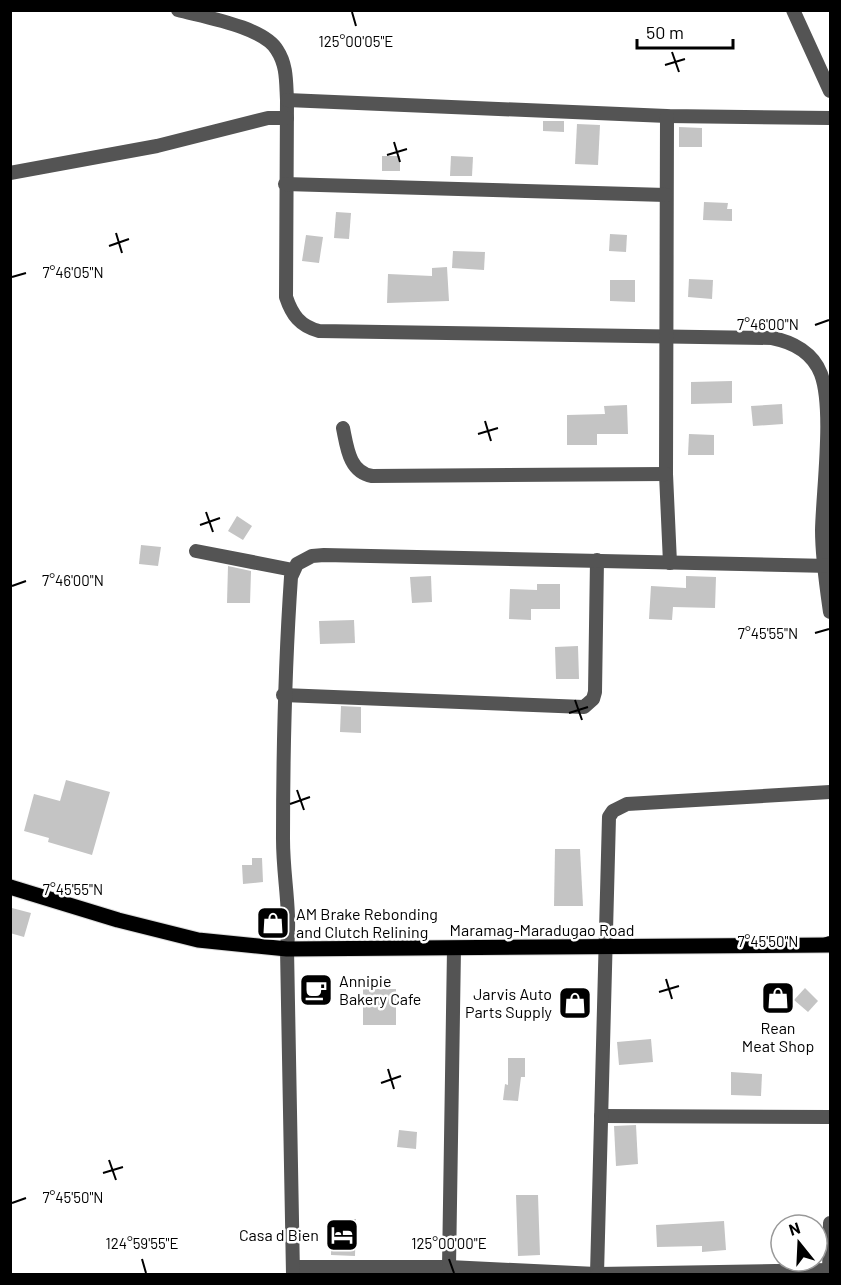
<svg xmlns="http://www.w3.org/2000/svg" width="841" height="1285" font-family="Barlow,sans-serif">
<rect width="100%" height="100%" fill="#fff"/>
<g fill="#c4c4c4">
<path d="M543,121H564V132L543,131Z"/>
<path d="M577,124L600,125L598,165L575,164Z"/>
<path d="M679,127L702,128V147H679Z"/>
<rect x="382" y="156" width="18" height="15"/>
<path d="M451,156L473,157L472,176H450Z"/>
<path d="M704,202L728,203L727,209H732V221L703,220Z"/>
<path d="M336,212L351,213L349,239L334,238Z"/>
<path d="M610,234L627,235L626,252L609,251Z"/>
<path d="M306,235L323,237L319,263L302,261Z"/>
<path d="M453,251L485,252L484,270L452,268Z"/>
<path d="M447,267L449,301L387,303L388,274L432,276V268Z"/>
<path d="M689,279L713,280L712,299L688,297Z"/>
<path d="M610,280H635V302L610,301Z"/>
<path d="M732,381V403L691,404V382Z"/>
<path d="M782,404L783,424L753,426L751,406Z"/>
<path d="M627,405L628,434H597V445H567V415L605,414L604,406Z"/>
<path d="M689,434L714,435V455H688Z"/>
<path d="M237,516L252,526L243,540L228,531Z"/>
<path d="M141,545L161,547L158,566L139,564Z"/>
<path d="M228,566L251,571L250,603H227Z"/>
<path d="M431,576L432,602L412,603L410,577Z"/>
<path d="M686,576L716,577L715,608L673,607L672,620L649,619L651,586L686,588Z"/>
<path d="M537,584H560V609H531V620L509,619L510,589L537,590Z"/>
<path d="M354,620L355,643L320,644L319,621Z"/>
<path d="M578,646L579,679H556L555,647Z"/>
<path d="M341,706L361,707V733L340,732Z"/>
<path d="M66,780L110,792L92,855L48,842L49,838L24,831L34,794L60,801Z"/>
<path d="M555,849H580L583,906H554Z"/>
<path d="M252,858H262L263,882L243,884L242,865H252Z"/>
<path d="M12,908L31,913L24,937L10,933Z"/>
<path d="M805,988L818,1001L808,1012L794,1000Z"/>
<rect x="363" y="989" width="33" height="36"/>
<path d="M651,1039L653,1062L619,1065L617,1042Z"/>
<path d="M508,1058H525V1077H521L518,1101L503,1100L505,1084L508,1085Z"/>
<path d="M731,1072L762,1074L761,1096L731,1095Z"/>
<path d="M636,1125L638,1164L616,1166L614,1126Z"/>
<path d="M399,1130L417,1132L416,1149L397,1147Z"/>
<path d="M516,1195H538L540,1255L518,1256Z"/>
<path d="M332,1219H356L355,1256L331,1255Z"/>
<path d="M724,1221L726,1250L702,1252V1246L657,1247L656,1225Z"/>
</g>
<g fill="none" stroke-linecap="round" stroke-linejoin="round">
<defs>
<path id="major" d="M10,887L118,920L198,940L287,949L830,945"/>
</defs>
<use href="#major" stroke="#dbdbdb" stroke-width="17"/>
<g stroke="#545454" stroke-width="14">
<path d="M178,10C204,17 264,27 277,50C287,65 286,82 287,100L286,297C292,315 300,326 319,331L772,338C793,342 813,353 821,374C834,409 823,489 822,530C822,558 826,584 830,612"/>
<path d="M793,10L830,91"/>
<path d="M287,100L667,116L830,118"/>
<path d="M667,116L666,474L670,563"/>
<path d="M10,173L157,146L268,118H287"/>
<path d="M285,184L666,195"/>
<path d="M343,428C347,447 349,472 372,476L666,474"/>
<path d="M196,551L293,570"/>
<path d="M283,695L584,707L593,699L595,692L597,560"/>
<path d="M601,1116L830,1117"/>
<path d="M294,1267H449L596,1274"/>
<path d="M449,1267L454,949"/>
<path d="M293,1274L287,949C291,908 283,878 283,839C283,751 285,665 291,577L297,564L312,556L324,555L830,566"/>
<path d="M597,1274L609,817L613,811L627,804L830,792"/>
<path d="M598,1274L830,1270"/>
<path d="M829,1274L830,1223"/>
</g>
<use href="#major" stroke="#000" stroke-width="15"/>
</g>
<path fill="none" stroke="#000" stroke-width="2" d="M352,12L356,26M672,52L679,72M665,65L685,59M394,142L400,162M387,155L407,149M116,233L122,253M109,246L129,239M12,277L26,273M815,325L829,320M485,421L491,441M478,434L498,428M206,512L213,532M200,525L220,518M12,586L26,581M815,633L829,629M575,700L582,720M569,713L588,707M297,790L304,810M290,804L310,797M12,894L26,890M815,942L829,937M666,979L672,999M659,992L679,986M388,1069L394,1089M381,1083L401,1076M109,1160L116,1180M103,1173L123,1167M12,1203L26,1198M142,1259L146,1273M449,1259L454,1273"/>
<defs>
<symbol id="shop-square" viewBox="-11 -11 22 22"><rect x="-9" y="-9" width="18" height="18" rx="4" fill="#000" stroke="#fff"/><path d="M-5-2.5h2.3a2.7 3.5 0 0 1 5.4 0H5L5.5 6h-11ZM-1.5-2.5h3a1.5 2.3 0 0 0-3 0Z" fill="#fff"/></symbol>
<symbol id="cafe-square" viewBox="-11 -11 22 22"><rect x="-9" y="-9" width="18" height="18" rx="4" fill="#000" stroke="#fff"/><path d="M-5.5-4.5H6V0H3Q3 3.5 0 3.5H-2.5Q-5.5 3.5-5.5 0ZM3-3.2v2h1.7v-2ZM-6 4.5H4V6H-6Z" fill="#fff"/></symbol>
<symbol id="hotel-square" viewBox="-11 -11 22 22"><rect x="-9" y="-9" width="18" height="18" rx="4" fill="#000" stroke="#fff"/><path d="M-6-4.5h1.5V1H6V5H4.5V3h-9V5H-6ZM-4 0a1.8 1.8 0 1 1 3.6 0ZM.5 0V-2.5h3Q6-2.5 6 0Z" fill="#fff"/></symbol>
</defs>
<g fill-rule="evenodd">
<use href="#shop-square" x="254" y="904" width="38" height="38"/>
<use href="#cafe-square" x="297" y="971" width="38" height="38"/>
<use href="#shop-square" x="759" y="979" width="38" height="38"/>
<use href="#shop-square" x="556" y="984" width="38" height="38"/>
<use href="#hotel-square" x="323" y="1216" width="38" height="38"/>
</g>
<g text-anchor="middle" stroke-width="5" stroke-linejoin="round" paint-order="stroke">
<g font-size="16" fill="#000" stroke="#fff" text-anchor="start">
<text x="296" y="920">AM Brake Rebonding<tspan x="296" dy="18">and Clutch Relining</tspan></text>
<text x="339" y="987">Annipie<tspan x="339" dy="18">Bakery Cafe</tspan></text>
<text x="552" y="1000" text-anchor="end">Jarvis Auto<tspan x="552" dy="18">Parts Supply</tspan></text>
<text x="778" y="1034" text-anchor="middle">Rean<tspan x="778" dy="18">Meat Shop</tspan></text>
<text x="319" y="1241" text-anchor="end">Casa d Bien</text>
</g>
<g font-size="16" fill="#000" stroke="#fff">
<text x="542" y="936">Maramag-Maradugao Road</text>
</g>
</g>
<g font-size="15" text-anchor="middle" fill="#000" stroke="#fff" stroke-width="5" stroke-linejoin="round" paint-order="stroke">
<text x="356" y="47">125°00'05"E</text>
<text x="73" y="278">7°46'05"N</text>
<text x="768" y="330">7°46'00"N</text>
<text x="73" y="586">7°46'00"N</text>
<text x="768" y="639">7°45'55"N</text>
<text x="73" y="895">7°45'55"N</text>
<text x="768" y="947">7°45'50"N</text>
<text x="73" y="1203">7°45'50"N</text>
<text x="142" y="1249">124°59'55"E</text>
<text x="449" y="1249">125°00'00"E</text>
</g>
<rect width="841" height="1285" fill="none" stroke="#000000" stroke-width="24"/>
<g transform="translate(799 1243) rotate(342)"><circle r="28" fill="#ffffff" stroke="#999999" stroke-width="1.5"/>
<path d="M0-4.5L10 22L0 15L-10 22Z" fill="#000000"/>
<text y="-9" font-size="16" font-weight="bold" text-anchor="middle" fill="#000000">N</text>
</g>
<path d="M637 39v9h96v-9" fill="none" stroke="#000000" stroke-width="3"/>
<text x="646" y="39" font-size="18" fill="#000000" stroke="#ffffff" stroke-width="4.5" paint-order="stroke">50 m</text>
</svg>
